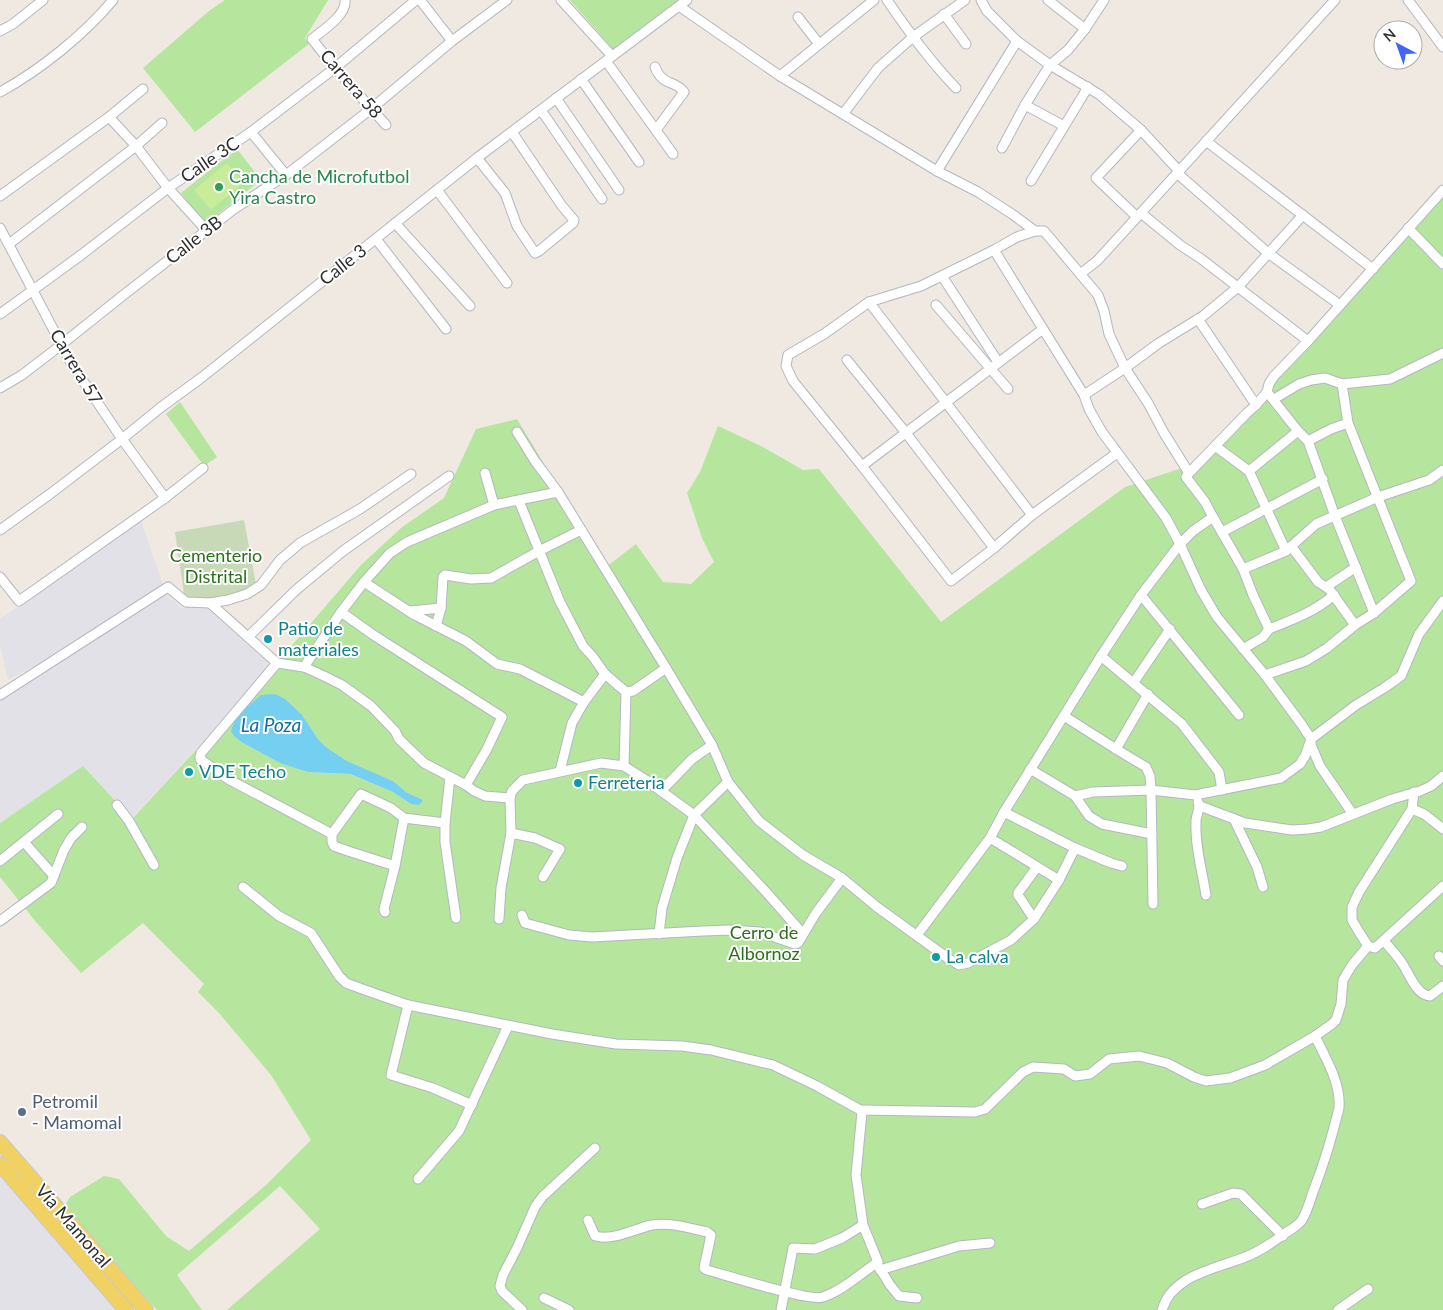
<svg xmlns="http://www.w3.org/2000/svg" width="1443" height="1310" font-family="Lato,sans-serif">
<rect width="100%" height="100%" fill="#efe9e1"/>
<g fill="#e3e1e8">
<path d="M141,521L166,593L181,608L211,605L276,664L131,819L83,766L0,823V691L64,650L8,680L0,646V619Z"/>
<path d="M0,1176L117,1310H0Z"/>
</g>
<g fill="#b6e59e" fill-rule="evenodd">
<path d="M225,0H328L305,38L309,44L195,132L143,68L209,11Z"/>
<path d="M570,0H678L614,50Z"/>
<path d="M237,149L261,180L205,224L181,193Z"/>
<path d="M1443,198V1310H227L320,1229L280,1186L177,1275L202,1310H157L64,1207L70,1197L104,1176L119,1179L166,1236L189,1251L266,1185L311,1140L271,1075L219,1013L198,992L204,984L143,923L81,973L36,922L0,877V823L83,766L132,819L276,664L361,565L401,528L444,498L476,429L517,419L606,567L636,544L663,582L691,584L714,562L702,538L687,493L700,472L718,426L761,446L803,470L819,469L941,622L1125,487L1194,464ZM302,715L318,739L326,747L347,761L393,781L406,792L423,800L411,804L393,792L349,774L308,772L282,764L243,743Z"/>
<path d="M180,402L217,457L204,466L166,414Z"/>
</g>
<path fill="#c8d9b8" d="M244,520L257,590L226,603L186,608L175,532Z"/>
<path fill="#c9ec9a" d="M227,163L243,183L211,210L194,190Z"/>
<path fill="#75cff0" d="M275,694L285,699L302,715L318,739L326,747L347,761L393,781L406,792L423,800L419,805L411,804L393,792L350,774L308,772L282,764L243,743L234,736L231,731L234,722L241,712L261,695Z"/>
<g fill="none" stroke-linecap="round" stroke-linejoin="round">
<defs>
<g id="minor">
<path d="M345,0C347,15 323,30 312,39L335,68L386,125"/>
<path d="M420,0L452,41"/>
<path d="M561,0L612,56"/>
<path d="M887,0C908,31 930,61 956,88"/>
<path d="M981,0L987,11L1017,41L1050,65L1100,95L1141,130L1179,171"/>
<path d="M1048,0L1085,29"/>
<path d="M1408,0L1443,47"/>
<path d="M679,6L780,76L937,171L978,192L1012,214L1035,231"/>
<path d="M944,14L966,44"/>
<path d="M798,17L819,44"/>
<path d="M0,31L13,24L43,0"/>
<path d="M606,61L673,154"/>
<path d="M655,67C663,87 674,79 684,92L656,130"/>
<path d="M780,76L874,0"/>
<path d="M581,79L639,162"/>
<path d="M0,92C39,71 85,34 113,0"/>
<path d="M556,98L619,190"/>
<path d="M1025,105L1064,126"/>
<path d="M541,110L602,199"/>
<path d="M843,114L878,68L913,37L965,0"/>
<path d="M109,117L136,146L168,188L207,231"/>
<path d="M251,132L286,175"/>
<path d="M1206,141L1373,269"/>
<path d="M1002,148L1025,105L1050,65L1068,50L1085,29L1104,0"/>
<path d="M477,158L505,193L517,226L535,253L539,251L573,223L574,220L562,206L512,132"/>
<path d="M937,171L1017,41"/>
<path d="M1177,173L1268,253L1340,305"/>
<path d="M1031,181L1088,87"/>
<path d="M437,190L507,283"/>
<path d="M0,196L109,117L143,89"/>
<path d="M1141,213L1180,245L1200,258L1308,341"/>
<path d="M1137,217L1096,178L1141,130"/>
<path d="M395,223L470,306"/>
<path d="M0,228L71,363L122,439L165,498"/>
<path d="M1408,228L1443,264"/>
<path d="M376,239L446,329"/>
<path d="M9,244L136,146L162,123"/>
<path d="M994,250L1084,395L1089,409L1102,432L1166,518L1180,544L1201,590L1217,617L1265,675L1302,725L1311,739V745L1320,766L1352,813"/>
<path d="M1080,274L1097,261L1335,0"/>
<path d="M942,276L998,362"/>
<path d="M869,302L1032,515"/>
<path d="M936,305L1008,389"/>
<path d="M0,314L81,255L168,188L251,132L335,68L416,0"/>
<path d="M1198,319L1256,405"/>
<path d="M847,360L906,433L994,548"/>
<path d="M0,388L22,375L61,345L121,297L234,209L286,175L371,109L452,41L507,0"/>
<path d="M1267,392L1298,431L1308,441L1335,516L1374,613"/>
<path d="M1084,395L1125,368L1159,343L1203,316L1238,287L1303,215"/>
<path d="M1274,399L1299,384L1311,380L1325,378L1342,384L1390,379L1443,353"/>
<path d="M517,432L535,461L558,492L666,668L712,745L728,782L759,821L803,855L842,878L877,907L949,959L959,965L968,963L1011,940L1034,919L1059,880L1075,848"/>
<path d="M1308,441L1331,429L1348,423"/>
<path d="M1215,446L1249,471L1286,551"/>
<path d="M1117,453L1032,515L994,548L951,581L862,466L793,381L786,366L788,355L824,334L869,302L921,286L994,250L1017,237L1035,231H1044L1098,295L1104,311L1109,334L1125,368L1148,403L1164,433L1189,473"/>
<path d="M862,466L1043,329"/>
<path d="M1249,471L1298,431"/>
<path d="M485,473L494,505"/>
<path d="M519,501L560,602L583,646L593,657L605,674L626,692"/>
<path d="M0,530L50,494L122,439L160,408L201,378L477,158L687,0"/>
<path d="M1222,532L1323,479"/>
<path d="M1291,546L1318,582L1329,589"/>
<path d="M1243,569L1286,551L1316,524L1378,497L1429,480L1443,470"/>
<path d="M0,577L19,601L165,498L203,468"/>
<path d="M364,582L413,614L466,641L497,664L520,669L584,702"/>
<path d="M1141,595L1239,715"/>
<path d="M1334,595C1314,612 1292,620 1269,629L1253,595L1243,569L1213,517L1205,502L1186,477L1189,473L1247,413L1256,405L1267,392L1269,384L1274,376L1308,341L1443,190"/>
<path d="M210,603L277,663L304,667L324,676L342,685L371,706L395,731L399,739L424,763L466,785L474,791L485,796L510,798"/>
<path d="M410,611L441,608"/>
<path d="M341,612L375,636L502,717L487,749L466,785"/>
<path d="M1355,625L1329,589V585L1356,567"/>
<path d="M436,626L441,608L443,577L445,575L471,579L491,578L539,551L581,530"/>
<path d="M248,637L296,590L343,551L449,476"/>
<path d="M1243,649L1263,637L1269,629"/>
<path d="M1101,656L1182,724L1219,772L1222,790"/>
<path d="M277,663C252,693 227,722 201,753L200,757V759L228,779L332,834"/>
<path d="M304,667L341,612L364,582L390,553L407,542L494,505L558,492"/>
<path d="M1265,675L1306,661L1327,648L1355,625L1374,613L1411,581L1348,423L1342,384"/>
<path d="M1134,682L1170,629"/>
<path d="M626,692L633,691L666,668"/>
<path d="M0,695C56,659 112,623 168,587L186,602L210,603L228,600L247,594L261,585L280,560L300,543L360,509L411,474"/>
<path d="M1064,716L1116,749L1146,767L1150,776L1151,790L1153,904"/>
<path d="M1116,749L1148,694"/>
<path d="M624,766L626,692"/>
<path d="M1030,769L1075,796L1093,792L1151,790L1195,795L1281,778L1300,764L1305,756L1311,739L1356,705L1384,688L1401,676L1419,634L1443,601"/>
<path d="M560,771L572,723L584,702L605,674"/>
<path d="M450,777L445,823V842L456,918"/>
<path d="M661,791L692,759L712,745"/>
<path d="M1414,792L1412,809L1359,892L1352,907V920L1359,932L1368,946L1375,948L1443,886"/>
<path d="M1075,796L1089,816L1102,824L1152,834"/>
<path d="M1198,802C1201,809 1196,814 1196,821C1195,846 1202,871 1206,895"/>
<path d="M117,805L129,821L154,865"/>
<path d="M1200,806L1245,823L1292,830L1308,829L1321,827L1392,799L1420,791L1431,786L1443,776"/>
<path d="M1412,809L1424,814L1443,829"/>
<path d="M1004,812L1075,848L1111,863L1122,866"/>
<path d="M1234,819L1257,867L1263,887"/>
<path d="M511,833L535,838L560,849L543,877"/>
<path d="M990,838L1059,880"/>
<path d="M24,842L54,876"/>
<path d="M0,861L58,814"/>
<path d="M395,866L348,851L334,846L332,842V834L361,794L391,808L404,818L445,823"/>
<path d="M243,887L279,916L311,933L339,976L346,983L365,990L408,1005L552,1034L616,1044L682,1046L711,1050L773,1065L817,1086L862,1111"/>
<path d="M385,912L384,909L395,866L404,818"/>
<path d="M522,915L525,923L569,935L592,937L703,931L729,930L760,932L795,944L798,943L816,913L842,878"/>
<path d="M499,919L501,888L511,833L510,798L512,791L523,780L601,763L624,766L646,780L694,815L767,893L803,934"/>
<path d="M1034,919L1018,895V893L1037,867"/>
<path d="M0,921L51,883L64,850L71,838L82,827"/>
<path d="M659,934L662,908L677,858L694,815L728,782"/>
<path d="M917,935L990,838L1004,812L1101,656L1141,595L1180,544L1193,531L1213,517"/>
<path d="M1384,941C1390,948 1397,955 1402,963C1409,973 1416,995 1430,996L1443,986"/>
<path d="M1439,956L1443,961"/>
<path d="M408,1005L391,1075L433,1088L472,1105"/>
<path d="M418,1179L459,1131L508,1026"/>
<path d="M1202,1204L1233,1193L1241,1194L1283,1236"/>
<path d="M588,1220L595,1236C614,1241 633,1229 652,1225C670,1222 689,1228 707,1232L711,1235L704,1268L707,1270C726,1275 810,1302 823,1297C843,1290 860,1274 878,1262L863,1225L856,1175L862,1112L863,1110L975,1112L985,1109L1023,1072L1033,1067L1064,1069L1075,1076L1090,1074L1109,1059L1139,1056L1167,1063L1194,1077L1206,1081L1230,1078L1265,1065L1315,1036L1332,1024L1336,1020L1341,1004L1343,980L1352,965L1368,946"/>
<path d="M879,1267L890,1285L899,1296L917,1298"/>
<path d="M880,1270L959,1246L990,1243"/>
<path d="M544,1298L569,1310"/>
<path d="M522,1310L502,1291L500,1286L503,1275L517,1248L535,1207L542,1197L595,1148"/>
<path d="M781,1310L793,1248L815,1249L842,1238L863,1225"/>
<path d="M1162,1310C1172,1275 1215,1269 1245,1257C1259,1252 1272,1243 1284,1234C1290,1230 1298,1226 1302,1220C1307,1212 1310,1201 1313,1192C1324,1164 1332,1137 1339,1108C1341,1083 1326,1059 1315,1036"/>
<path d="M1338,1310L1368,1289"/>
</g>
<g id="primary">
<path d="M0,1142L146,1310"/>
<path d="M0,1164L126,1310"/>
</g>
</defs>
<use href="#minor" stroke="#b4b7c1" stroke-width="11"/>
<use href="#primary" stroke="#c9c9c9" stroke-width="16"/>
<use href="#minor" stroke="#fff" stroke-width="9"/>
<use href="#primary" stroke="#f2d163" stroke-width="14"/>
</g>
<circle fill="#2e9e5b" stroke="#fff" stroke-width="2" cx="219" cy="187" r="5"/>
<g fill="#0f9aa8" stroke="#fff" stroke-width="2">
<circle cx="268" cy="639" r="5"/>
<circle cx="189" cy="772" r="5"/>
<circle cx="578" cy="783" r="5"/>
<circle cx="936" cy="957" r="5"/>
</g>
<circle fill="#5c6f8a" stroke="#fff" stroke-width="2" cx="22" cy="1112" r="5"/>
<g text-anchor="middle" stroke-width="4" stroke-linejoin="round" paint-order="stroke">
<g font-size="18" fill="#2e2e2e" stroke="#fff">
<text transform="translate(351 84) rotate(49)" y="6">Carrera 58</text>
<text transform="translate(210 160) rotate(-34)" y="6">Calle 3C</text>
<text transform="translate(194 240) rotate(-38)" y="6">Calle 3B</text>
<text transform="translate(343 265) rotate(-38)" y="6">Calle 3</text>
<text transform="translate(76 367) rotate(59)" y="6">Carrera 57</text>
<text transform="translate(73 1226) rotate(49)" y="6">Vía Mamonal</text>
</g>
<g font-size="18" fill="#27864d" stroke="#fff" text-anchor="start">
<text x="229" y="183">Cancha de Microfutbol<tspan x="229" dy="21">Yira Castro</tspan></text>
</g>
<g font-size="18" fill="#2c6e1b" stroke="#fff">
<text x="216" y="562">Cementerio<tspan x="216" dy="21">Distrital</tspan></text>
<text x="764" y="939">Cerro de<tspan x="764" dy="21">Albornoz</tspan></text>
</g>
<g font-size="18" fill="#0d838f" stroke="#fff" text-anchor="start">
<text x="278" y="635">Patio de<tspan x="278" dy="21">materiales</tspan></text>
<text x="199" y="778">VDE Techo</text>
<text x="588" y="789">Ferreteria</text>
<text x="946" y="963">La calva</text>
</g>
<g font-size="18" fill="#4e5e75" stroke="#fff" text-anchor="start">
<text x="32" y="1108">Petromil<tspan x="32" dy="21">- Mamomal</tspan></text>
</g>
<g font-size="19" font-style="italic" fill="#0d6fa3" stroke="#fff">
<text x="271" y="732">La Poza</text>
</g>
</g>
<g transform="translate(1398 45) rotate(319)"><circle r="24" fill="#ffffff" stroke="#ababab"/>
<path d="M0-4L9 19L0 12L-9 19Z" fill="#4264fb"/>
<text y="-8" font-size="14" font-weight="bold" text-anchor="middle" fill="#2e2e2e">N</text>
</g>
</svg>
